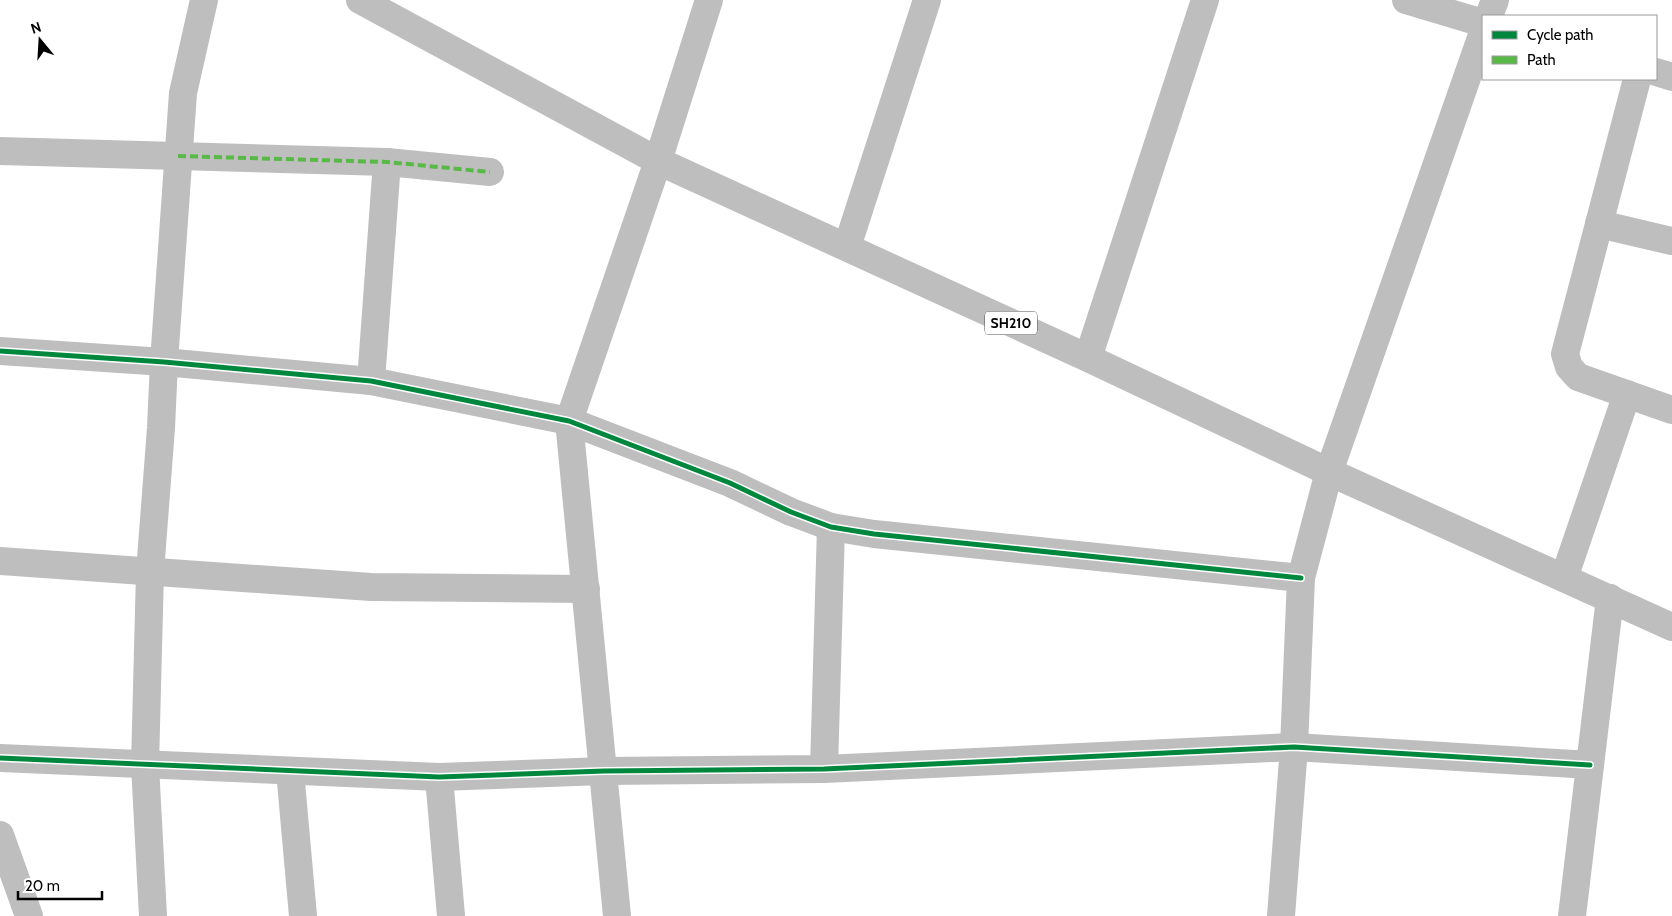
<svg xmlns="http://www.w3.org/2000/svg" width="1672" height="916" font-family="Cabin,sans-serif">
<rect width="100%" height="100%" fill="#fff"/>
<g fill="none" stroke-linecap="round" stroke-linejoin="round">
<g stroke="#bebebe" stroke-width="28">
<path d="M1406,0L1483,23"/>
<path d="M1489,16L1495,0"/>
<path d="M1656,72L1672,77"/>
<path d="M1637,79L1565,354L1569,367L1578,377L1672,410"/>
<path d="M0,151L387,162L490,172"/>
<path d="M1599,224L1672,241"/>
<path d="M847,247L927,0"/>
<path d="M0,351L164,362L371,381L569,421L730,483L791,512L831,527L874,534L1301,578"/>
<path d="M1088,358L1205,0"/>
<path d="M371,381L387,162"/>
<path d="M0,561L371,587L586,589"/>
<path d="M1564,578L1627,394"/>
<path d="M0,758L439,777L604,771L824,769L1294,747L1590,765"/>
<path d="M824,769L831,527"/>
<path d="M290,771L303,916"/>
<path d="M439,777L451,916"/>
<path d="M0,835L29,916"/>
<path d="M153,916L145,765L150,572L161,428L164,362L183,93L204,0"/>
<path d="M617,916L569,421L658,161L709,0"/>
<path d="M1281,916L1294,747L1301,578L1329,472L1483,32"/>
<path d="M1572,916L1610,598"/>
</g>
<path stroke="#bebebe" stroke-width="28" d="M360,0L658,161L1088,358L1329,472L1672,627"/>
<path stroke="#58b947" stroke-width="4" stroke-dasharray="8 4" stroke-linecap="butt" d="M178,156L387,162L490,172"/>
<defs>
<g id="cycleway">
<path d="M0,351L164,362L371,381L569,421L730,483L791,512L831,527L874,534L1301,578"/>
<path d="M0,758L439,777L604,771L824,769L1294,747L1590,765"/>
</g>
</defs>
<use href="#cycleway" stroke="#fff" stroke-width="8"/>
<use href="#cycleway" stroke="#00873e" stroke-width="5"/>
</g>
<g text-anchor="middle" stroke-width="4.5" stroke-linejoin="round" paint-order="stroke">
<rect fill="#fff" stroke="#4c4c4c" stroke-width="1" x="985" y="311.5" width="52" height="23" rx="4"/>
<g font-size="14" font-weight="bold" fill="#000">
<text x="1011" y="328">SH210</text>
</g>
</g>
<rect x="1482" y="15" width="175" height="65" fill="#ffffff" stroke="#999999"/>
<rect x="1492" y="31" width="25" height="8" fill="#00873e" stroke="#999999"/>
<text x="1527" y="40" font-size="15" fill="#000000">Cycle path</text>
<rect x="1492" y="56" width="25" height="8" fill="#58b947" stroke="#999999"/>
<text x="1527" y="65" font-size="15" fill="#000000">Path</text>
<g transform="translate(40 40) rotate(342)" stroke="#ffffff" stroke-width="4" paint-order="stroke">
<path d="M0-4L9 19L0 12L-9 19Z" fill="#000000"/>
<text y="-8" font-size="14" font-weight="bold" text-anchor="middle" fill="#000000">N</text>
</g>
<path d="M18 891v8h84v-8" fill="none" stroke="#000000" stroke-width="2.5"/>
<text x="25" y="891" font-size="15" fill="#000000" stroke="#ffffff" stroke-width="4" paint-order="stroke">20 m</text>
</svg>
